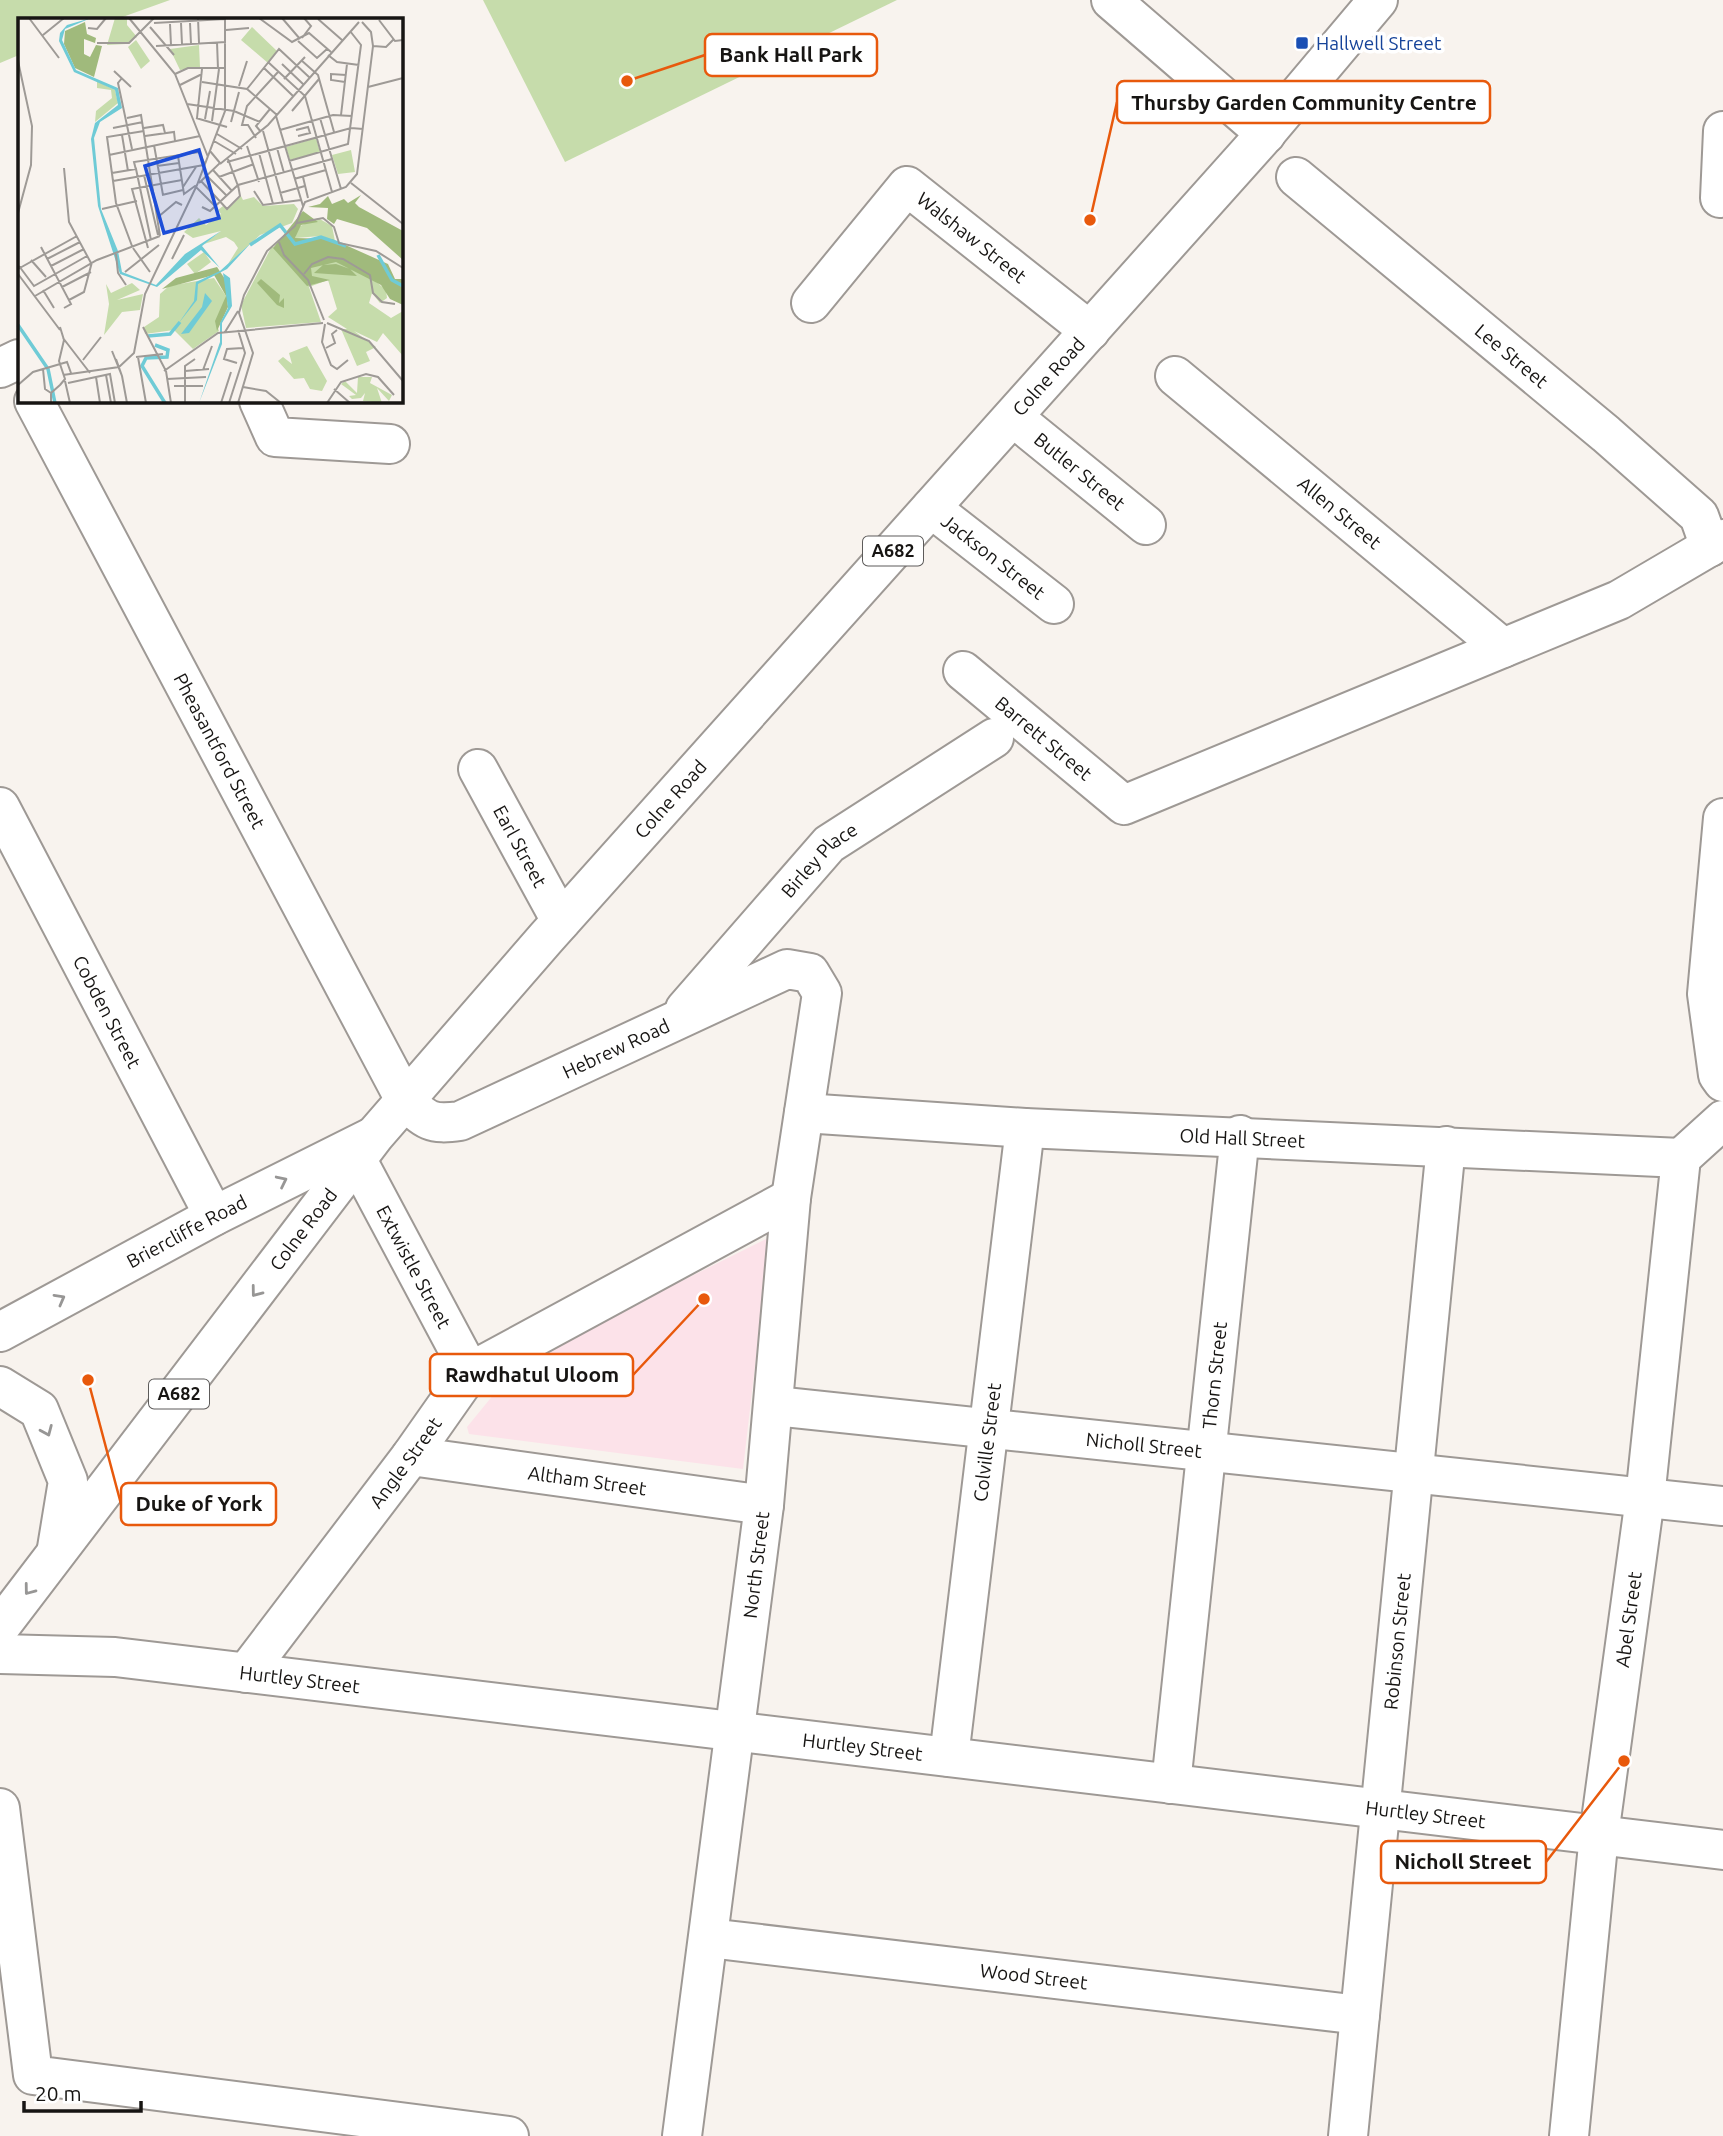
<svg xmlns="http://www.w3.org/2000/svg" width="1723" height="2136" font-family="Ubuntu,sans-serif">
<rect width="100%" height="100%" fill="#f8f3ee"/>
<path fill="#fce2e9" d="M770,1237L743,1469L469,1434L467,1427L521,1361Z"/>
<g fill="#c6dcab">
<path d="M0,0H170L117,19H19V55L0,63Z"/>
<path d="M483,0H897L565,162Z"/>
</g>
<g fill="none" stroke-linecap="round" stroke-linejoin="round">
<defs>
<g id="street">
<path d="M1111,0L1266,134"/>
<path id="s1" d="M1296,177L1606,434L1699,516L1710,547"/>
<path d="M1720,198L1723,131"/>
<path id="s2" d="M811,303L907,186L1090,331"/>
<path d="M0,368L19,359"/>
<path id="s3" d="M1175,376L1503,648"/>
<path id="s4" d="M34,401L405,1100C426,1121 431,1125 460,1121L787,969L810,973L822,993L791,1198L764,1505L682,2136"/>
<path d="M259,401L275,437L390,444"/>
<path id="s5" d="M1013,417L1146,525"/>
<path id="s6" d="M931,508L1054,604"/>
<path id="s7" d="M963,671L1124,805L1619,600L1723,539"/>
<path id="s8" d="M478,769L561,921"/>
<path id="s9" d="M0,807L214,1216"/>
<path d="M1723,818L1707,994L1718,1075L1723,1082"/>
<path id="s10" d="M685,1009L829,844L994,738"/>
<path id="s11" d="M804,1113L1025,1128L1681,1158"/>
<path id="s12" d="M357,1160L470,1372"/>
<path id="s13" d="M775,1406L1723,1506"/>
<path id="s14" d="M411,1456L764,1505"/>
<path id="s15" d="M0,1654L115,1657L1723,1850"/>
<path id="s16" d="M246,1673L411,1456L470,1372L791,1198"/>
<path id="s17" d="M949,1757L1025,1128"/>
<path id="s18" d="M1171,1784L1240,1135"/>
<path d="M0,1808L33,2075L509,2136"/>
<path id="s19" d="M709,1938L1360,2015"/>
<path id="s20" d="M1348,2136L1446,1146"/>
<path id="s21" d="M1569,2136L1599,1835L1645,1498L1681,1158L1723,1120"/>
</g>
<g id="primary">
<path id="s22" d="M0,1332L214,1216L370,1138"/>
<path d="M0,1386L39,1410L68,1481L57,1548"/>
<path id="s23" d="M0,1627L375,1135L546,938L1261,139L1378,0"/>
</g>
</defs>
<use href="#street" stroke="#9e9995" stroke-width="42"/>
<use href="#primary" stroke="#9e9995" stroke-width="42"/>
<use href="#street" stroke="#fff" stroke-width="38"/>
<use href="#primary" stroke="#fff" stroke-width="38"/>
</g>
<defs><path id="oneway-chevron" d="M-2-3.5L2.5 0L-2 3.5" fill="none" stroke-width="1.6" stroke-linecap="round" stroke-linejoin="round" transform="scale(1.75)"/></defs>
<g stroke="#979695">
<use href="#oneway-chevron" transform="translate(282 1181) rotate(-26)"/>
<use href="#oneway-chevron" transform="translate(256 1292) rotate(127)"/>
<use href="#oneway-chevron" transform="translate(60 1299) rotate(-29)"/>
<use href="#oneway-chevron" transform="translate(47 1431) rotate(67)"/>
<use href="#oneway-chevron" transform="translate(29 1590) rotate(127)"/>
</g>
<rect fill="#1a4fb4" stroke="#fff" stroke-width="2.5" x="1295" y="36" width="14" height="14" rx="3.5"/>
<g text-anchor="middle" stroke-width="7" stroke-linejoin="round" paint-order="stroke">
<g fill="#fff" stroke="#5d5b5a" stroke-width="2">
<rect x="863" y="536.5" width="60" height="29" rx="5"/>
<rect x="149" y="1379.5" width="60" height="29" rx="5"/>
</g>
<g font-size="18" font-weight="bold" fill="#171513">
<text x="893" y="557">A682</text>
<text x="179" y="1400">A682</text>
</g>
<g font-size="19" fill="#164399" stroke="#fff" text-anchor="start">
<text x="1316" y="50">Hallwell Street</text>
</g>
<g font-size="19" fill="#171513" stroke="#fff">
<text dy="7" stroke="none"><textPath href="#s2" startOffset="234">Walshaw Street</textPath></text>
<text dy="7" stroke="none"><textPath href="#s1" startOffset="280">Lee Street</textPath></text>
<text dy="7" stroke="none"><textPath href="#s23" startOffset="1633">Colne Road</textPath></text>
<text dy="7" stroke="none"><textPath href="#s5" startOffset="86">Butler Street</textPath></text>
<text dy="7" stroke="none"><textPath href="#s3" startOffset="214">Allen Street</textPath></text>
<text dy="7" stroke="none"><textPath href="#s6" startOffset="79">Jackson Street</textPath></text>
<text dy="7" stroke="none"><textPath href="#s7" startOffset="105">Barrett Street</textPath></text>
<text dy="7" stroke="none"><textPath href="#s4" startOffset="396">Pheasantford Street</textPath></text>
<text dy="7" stroke="none"><textPath href="#s23" startOffset="1066">Colne Road</textPath></text>
<text dy="7" stroke="none"><textPath href="#s8" startOffset="88">Earl Street</textPath></text>
<text dy="7" stroke="none"><textPath href="#s10" startOffset="201">Birley Place</textPath></text>
<text dy="7" stroke="none"><textPath href="#s9" startOffset="231">Cobden Street</textPath></text>
<text dy="7" stroke="none"><textPath href="#s4" startOffset="1026">Hebrew Road</textPath></text>
<text dy="7" stroke="none"><textPath href="#s11" startOffset="439">Old Hall Street</textPath></text>
<text dy="7" stroke="none"><textPath href="#s23" startOffset="500">Colne Road</textPath></text>
<text dy="7" stroke="none"><textPath href="#s22" startOffset="212">Briercliffe Road</textPath></text>
<text dy="7" stroke="none"><textPath href="#s12" startOffset="121">Extwistle Street</textPath></text>
<text dy="7" stroke="none"><textPath href="#s18" startOffset="411">Thorn Street</textPath></text>
<text dy="7" stroke="none"><textPath href="#s17" startOffset="317">Colville Street</textPath></text>
<text dy="7" stroke="none"><textPath href="#s13" startOffset="371">Nicholl Street</textPath></text>
<text dy="7" stroke="none"><textPath href="#s16" startOffset="264">Angle Street</textPath></text>
<text dy="7" stroke="none"><textPath href="#s14" startOffset="178">Altham Street</textPath></text>
<text transform="translate(756 1565) rotate(-83)" y="7">North Street</text>
<text dy="7" stroke="none"><textPath href="#s21" startOffset="520">Abel Street</textPath></text>
<text dy="7" stroke="none"><textPath href="#s20" startOffset="497">Robinson Street</textPath></text>
<text dy="7" stroke="none"><textPath href="#s15" startOffset="301">Hurtley Street</textPath></text>
<text dy="7" stroke="none"><textPath href="#s15" startOffset="868">Hurtley Street</textPath></text>
<text dy="7" stroke="none"><textPath href="#s15" startOffset="1435">Hurtley Street</textPath></text>
<text dy="7" stroke="none"><textPath href="#s19" startOffset="327">Wood Street</textPath></text>
</g>
</g>
<g transform="translate(18 18)">
<rect width="385" height="385" fill="#f8f3ee"/>
<path d="M97,0H109V7L119,19L108,26L89,27ZM234,9L259,33L250,45L223,22ZM118,22L132,43L123,51L110,29ZM181,27L182,49L162,52L152,31ZM79,63L97,72L100,85L77,104L78,93L94,80L93,72L79,70ZM298,120L302,134L272,142L268,129ZM333,132L337,154L320,156L314,137ZM223,178L225,182L236,179L245,188L276,186L280,191L274,205L242,217L210,246L220,230L216,224L208,219L186,226L203,213L175,220L166,214L181,200L188,207L203,196L200,192L205,188L210,191ZM300,200L314,208L317,223L303,218L277,220L280,209ZM254,228L280,250L312,237L338,247L368,272L369,280L362,285L354,275L351,285L373,300L385,293V338L365,315L359,324L336,313L358,329L348,334L352,343L339,348L323,311H329L310,299L319,291L310,262L291,269L303,304L228,310L223,287ZM186,234L193,244L177,256L169,246ZM196,260L208,278L206,293L198,304L201,313L175,331L156,312L127,316L126,309L141,299L142,276L151,268ZM114,265L122,272L99,282L125,276L122,292L104,294L86,317L91,286L88,266L93,275ZM289,328L309,363L304,373L292,371L286,360L276,361L260,343L265,339L274,346L271,335ZM340,359H354L352,365L374,377L371,383L359,370L364,385L345,383L347,375L343,380L334,381L331,378L338,377L323,366L327,363L339,375Z" fill="#c6dcab"/>
<path d="M67,4L69,16L78,20L77,25L66,21V36L72,39L78,27L84,28L76,59L57,50L46,26L47,13ZM343,177L337,185L341,189L385,213V242L349,210L319,201L316,206L309,201L310,190L290,189L302,186L310,178L314,186L326,181L330,185ZM285,193L300,204L283,207L277,220L314,221L370,246L377,261H385V287L372,281L363,267L318,244L293,250L294,258L312,262L289,268L255,230ZM318,246L332,251L339,258L296,255L305,247ZM199,249L207,261L210,289L199,313L197,303L208,278L196,257L144,271L158,260ZM243,261L262,277L261,285L266,280V290L259,287L239,265Z" fill="#a0ba7c"/>
<path d="M73,0L47,11L44,22L58,52L100,70L104,90L82,104L76,120L83,191L100,233L104,254L138,267L167,236L203,213L184,228L202,250L183,232L139,269L102,256L80,188L73,121L77,105L100,87L97,72L56,54L41,23L42,15L49,7ZM233,225L209,251L180,266L179,282L160,306L176,283L178,264L202,253ZM205,255L212,260L214,288L204,305V326L181,385L202,324V305L210,290ZM187,275L194,283L171,315L163,316L184,289Z" fill="#6fcbd6"/>
<path fill="none" stroke="#6fcbd6" stroke-width="3.5" d="M232,227L262,207L277,226L303,219L328,228M360,237L374,262L385,268M0,307L30,351L37,385M130,318L152,316L162,304M137,327L150,332L149,339L128,340L124,348L147,385"/>
<path fill="none" stroke="#9e9a96" stroke-width="2" d="M11,0L41,40M111,0L157,56L190,139M180,0L181,25M241,0L274,24L291,15L313,34M264,0L282,21M300,1L324,22M361,2L377,23L385,22M136,5L207,1M163,5L164,26M172,5L173,26M152,6L153,27M132,9L156,37M70,10L79,11L88,0M208,12L231,10M25,17L46,0M284,20L293,8L286,0M280,23L299,40L309,31M199,24L200,51M79,25H111L136,0M138,28L208,24M355,28L368,29L376,21M310,37L319,44L341,47M283,42L300,57L316,114M0,43L14,108L13,147L0,195M250,44L287,78L314,174M264,46L285,66M246,50L275,78M96,53L113,69M157,56L170,50H207M104,60L100,65L114,131M266,61L287,39M184,64L229,71L259,97M327,64L313,62V56L328,57M162,67L184,56M221,68L229,43M350,69L385,60M229,71L261,31L291,59M169,86L216,93L242,104M274,93L301,61M323,97L329,46M258,98L285,188M109,100L123,97L142,218M178,100L209,109M179,100L184,51M302,100L323,171M187,101L192,73M194,103L201,51M213,104L221,74M95,110L125,104M126,110L145,107L147,115M262,112L315,97L334,98M278,112L290,109L292,115L280,118M245,113L265,184M243,114L238,108L252,91M199,116L224,131M104,117L110,153M127,118L156,114L157,123M238,120L230,107H224L229,88L260,54M196,123L218,136M136,127L145,177M229,128L241,164M259,130L266,155M241,135L255,186M91,137L182,118M160,138L166,176L177,168L197,188M210,141L220,168M271,143L330,126L343,27L332,13M209,144L333,110L345,111M202,146L250,107L341,4M139,148L161,145M46,150L51,204L73,245M118,152L116,144L181,134L187,147M195,152L214,173M94,155L118,151L133,222M126,157L140,217M189,158L209,178M201,159L236,146M285,159L290,180M276,161L308,152M95,163L186,147M183,163L209,191L222,178L220,167M181,165L202,145L192,133M333,165L385,206M165,169L178,149M236,173L245,187L283,182M262,175L287,168M144,177L165,172M184,189L192,193L220,167L314,141M84,191L119,183M140,199L158,184L164,187M279,205L305,200L316,209L321,225L358,233L385,250M261,224L266,237L290,262L306,302M114,228L98,185L89,119L126,113M23,229L53,286L46,290M115,230L132,254M130,230L114,171L164,162M98,236L100,255L108,267M29,241L62,224M154,241L166,217M13,242L28,259M1,248L16,268L69,238M33,248L66,231M0,251L59,218M107,254L141,227M0,256L42,312M286,256L294,246L310,239L325,241L352,257L355,275L364,284L377,286M44,269L73,254M25,272L36,290M17,278L79,242L142,218M51,282L66,274L74,244M309,305L351,323L385,363M307,306L304,324L313,347L319,351L330,342M42,309L46,322L41,343L47,361L42,367M125,309L148,353L153,385M207,314L220,293M45,320L72,355M308,330L317,325L314,316L319,312M94,333L104,358L98,341M118,339L145,336M120,339L128,385M65,342L83,319M219,345L206,341L209,331L225,330M25,351L27,371L33,375M185,352L194,328M146,353L200,315L305,305M167,353L191,351M45,357L101,349L116,335L127,276L179,167L207,93V0M88,357L93,385M104,358L109,385M78,359L82,385M149,361L188,359M47,363L52,385M50,365L92,356L97,385M0,367L15,354L49,344L53,355M156,368H185M225,369L248,373L263,385M316,371L332,385M33,385V375L42,367M167,385V348L177,341M203,385L213,354M211,385L227,335L220,312M220,385L235,335L221,295L226,277L249,233L277,208L287,184L328,169L339,156L355,28L353,14L344,4M309,385L323,364L348,356L360,359L376,377"/>
<path fill="#1d4ed8" fill-opacity="0.15" stroke="#1d4ed8" stroke-width="3.5" d="M181,132L201,200L146,215L127,148Z"/>
<rect width="385" height="385" fill="none" stroke="#171513" stroke-width="3.5"/>
</g>
<path fill="none" stroke="#e8590c" stroke-width="2.5" d="M627 81L705 55M1090 220L1117 102M704 1299L633 1375M88 1380L121 1504M1624 1761L1546 1862"/>
<g fill="#e8590c" stroke="#fff" stroke-width="2.5">
<circle cx="627" cy="81" r="7"/>
<circle cx="1090" cy="220" r="7"/>
<circle cx="704" cy="1299" r="7"/>
<circle cx="88" cy="1380" r="7"/>
<circle cx="1624" cy="1761" r="7"/>
</g>
<g fill="#fff" stroke="#e8590c" stroke-width="2.5">
<rect x="705" y="34" width="172" height="42" rx="7"/>
<rect x="1117" y="81" width="373" height="42" rx="7"/>
<rect x="430" y="1354" width="203" height="42" rx="7"/>
<rect x="121" y="1483" width="155" height="42" rx="7"/>
<rect x="1381" y="1841" width="165" height="42" rx="7"/>
</g>
<g font-size="21" text-anchor="middle" font-weight="bold" fill="#171513">
<text x="791" y="62">Bank Hall Park</text>
<text x="1304" y="110">Thursby Garden Community Centre</text>
<text x="532" y="1382">Rawdhatul Uloom</text>
<text x="199" y="1511">Duke of York</text>
<text x="1463" y="1869">Nicholl Street</text>
</g>
<path d="M24 2101v10h117v-10" fill="none" stroke="#171513" stroke-width="3.5"/>
<text x="35" y="2101" font-size="21" fill="#171513" stroke="#ffffff" stroke-width="5" paint-order="stroke">20 m</text>
</svg>
